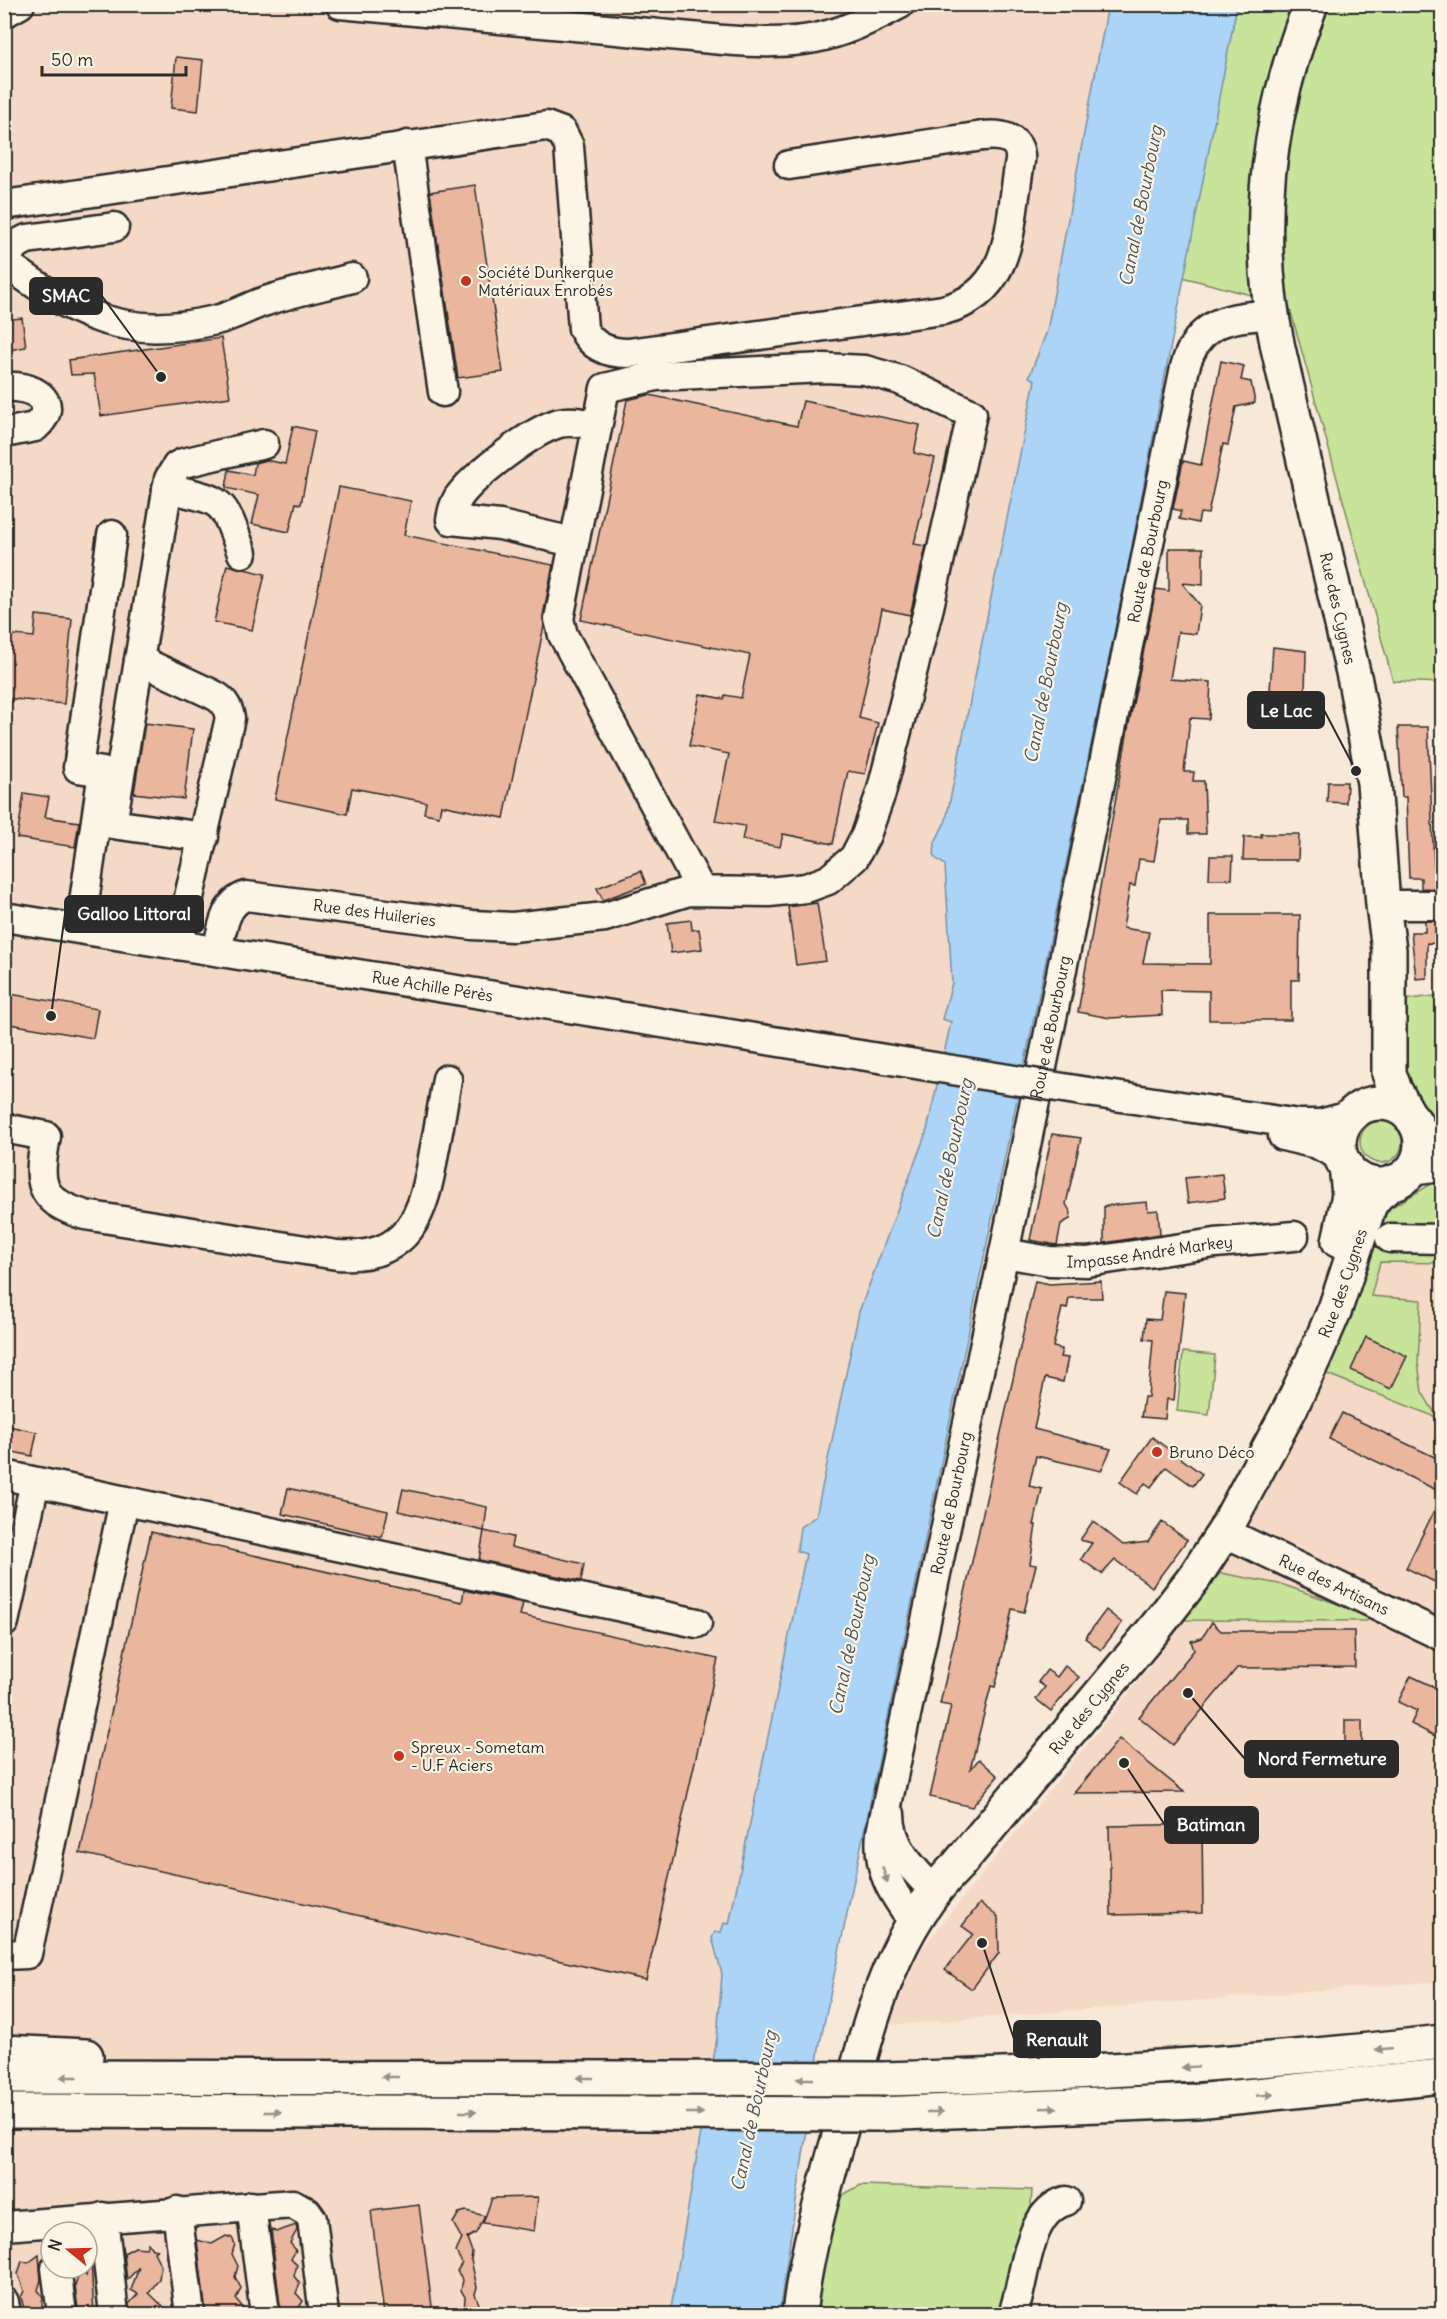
<svg xmlns="http://www.w3.org/2000/svg" width="1447" height="2319" font-family="Delius,sans-serif">
<rect width="100%" height="100%" fill="#f8e8d7"/>
<filter id="ink" filterUnits="userSpaceOnUse"><feTurbulence type="fractalNoise" baseFrequency=".0167" numOctaves="2"/><feDisplacementMap in="SourceGraphic" scale="12" xChannelSelector="R" yChannelSelector="G"/><feConvolveMatrix kernelMatrix="1 2 1 2 8 2 1 2 1" color-interpolation-filters="sRGB"/></filter>
<g filter="url(#ink)">
<g fill="#f4d9c6" fill-rule="evenodd">
<path d="M5,5H1108L1047,331L1029,377L1035,379L946,820L935,842L934,857L945,865L952,983L942,1019L952,1021L927,1130L859,1312L815,1516L800,1528L806,1553L729,1925L712,1945L722,1974L717,2038L670,2314H5ZM51,2232H87V2268H51Z"/>
<path d="M1370,1247L1442,1248V1981L889,2025L920,1951L1153,1663L1249,1515Z"/>
</g>
<g fill="#c8e39a" stroke="#7a8762" stroke-width="1.5">
<path d="M1237,5H1442V683L1393,681L1289,305L1182,277Z"/>
<path d="M1442,995V1127L1410,1087L1399,1064L1402,1000Z"/>
<circle cx="1381" cy="1142" r="21"/>
<path d="M1438,1180H1442V1231L1375,1232L1390,1208Z"/>
<path d="M1370,1247L1442,1250V1263L1380,1262L1371,1296L1421,1300L1418,1363L1422,1392L1438,1418L1322,1372Z"/>
<path d="M1183,1352L1215,1355L1209,1415L1177,1411Z"/>
<path d="M1221,1573L1284,1585L1369,1615L1367,1621L1183,1620L1200,1591Z"/>
<path d="M861,2185L1032,2190L1029,2232L1005,2314H812L831,2201Z"/>
</g>
<path fill="#abd4f6" stroke="#7890a5" stroke-width="1.5" d="M1108,5H1237L1125,582L820,2043L779,2314H670L717,2038L722,1974L712,1938L715,1932H721L724,1923L729,1924L806,1554L797,1551L800,1527L816,1516L859,1312L927,1130L951,1022L942,1019L952,983L945,865L934,857L935,842L946,820L1035,380L1029,377L1047,331Z"/>
<g fill="#eab69d" stroke="#2b2b2b" stroke-width="1.5">
<path d="M176,57L203,60L198,111L171,108Z"/>
<path d="M475,185L503,372L458,378L430,192Z"/>
<path d="M22,318L26,347L4,351V320Z"/>
<path d="M221,338L230,397L101,416L94,374L71,375L69,360Z"/>
<path d="M1221,361L1244,366L1241,380L1251,382L1255,403L1236,407L1228,445L1223,444L1208,514L1200,513L1198,523L1179,519L1181,511L1173,509L1183,461L1201,465Z"/>
<path d="M649,395L797,426L803,401L920,425L914,453L935,458L914,544L926,546L910,615L882,609L859,718L878,723L865,774L848,771L833,844L783,834L780,847L742,840L745,826L715,821L729,754L689,746L700,694L724,699L725,695L741,698L750,655L581,620L627,400Z"/>
<path d="M293,426L315,431L301,504L296,503L289,532L252,524L259,495L226,488L229,470L253,475L255,463L266,460L285,464Z"/>
<path d="M339,487L411,501L404,535L553,565L543,616L544,626L504,818L441,805L439,816L424,813L426,802L352,788L347,814L275,799Z"/>
<path d="M1169,548H1203V585L1182,583L1200,605L1196,634L1178,632L1170,679L1211,682L1209,719L1190,718L1184,772H1194L1193,781H1204L1206,834H1188V820H1161L1154,861L1139,859L1135,886L1130,885L1123,928L1149,932L1143,963L1210,964V915H1300L1299,980H1291V1020H1209V991L1161,990L1162,1015L1110,1018L1078,1012L1128,729L1156,589L1169,591Z"/>
<path d="M227,565L265,574L252,630L214,622Z"/>
<path d="M36,615L72,619L64,704L4,698V634L34,637Z"/>
<path d="M1273,647L1306,651L1305,693L1270,690Z"/>
<path d="M145,723L193,729L184,799L134,793Z"/>
<path d="M1398,727H1428L1434,866H1443V889L1421,888V878H1409L1406,797H1402Z"/>
<path d="M1328,782H1347L1346,803L1327,802Z"/>
<path d="M24,793L49,797L45,817L79,822L75,847L17,838Z"/>
<path d="M1261,834H1299L1298,860H1243L1244,837H1261Z"/>
<path d="M1210,856H1233L1232,879H1209Z"/>
<path d="M641,871L646,884L603,900L597,888Z"/>
<path d="M817,903L826,961L796,965L788,907Z"/>
<path d="M691,920L692,930L699,929L702,949L671,953L667,923Z"/>
<path d="M1425,921H1443V944L1427,943V978L1416,979L1411,932H1425Z"/>
<path d="M4,993L98,1009L93,1038L4,1023Z"/>
<path d="M1052,1134L1081,1138L1066,1204L1071,1213L1070,1219L1061,1224L1057,1245L1030,1240Z"/>
<path d="M1222,1174L1225,1198L1188,1203L1185,1178Z"/>
<path d="M1147,1202L1148,1211L1158,1210L1160,1234L1104,1243V1206Z"/>
<path d="M1035,1281L1050,1284L1101,1281L1102,1298H1069L1067,1309L1062,1308L1053,1347L1062,1349L1060,1357L1068,1358L1063,1382L1045,1378L1034,1429L1111,1449L1101,1471L1036,1456L1029,1486L1042,1489L1034,1525H1036L1030,1564L1036,1565L1024,1612L1012,1609L999,1672L995,1687L991,1686L970,1770L979,1759L998,1776L972,1807L930,1797L951,1706L940,1704Z"/>
<path d="M1164,1291L1185,1293L1174,1400L1167,1399L1165,1419L1141,1417L1144,1397H1148L1153,1340L1144,1339L1146,1319L1160,1320Z"/>
<path d="M1366,1337L1407,1356L1391,1389L1351,1370Z"/>
<path d="M1342,1413L1443,1461V1493L1329,1439Z"/>
<path d="M4,1425L37,1432L32,1456L4,1450Z"/>
<path d="M1152,1437L1202,1474L1193,1486L1166,1467L1151,1487L1145,1483L1137,1494L1120,1482Z"/>
<path d="M288,1488L388,1511L382,1537L282,1514Z"/>
<path d="M403,1489L487,1507L484,1531L398,1511Z"/>
<path d="M1443,1493V1586L1406,1568Z"/>
<path d="M1093,1521L1123,1545L1148,1542L1162,1522L1187,1540L1152,1587L1115,1560L1102,1574L1081,1559L1092,1543L1080,1540Z"/>
<path d="M484,1531L513,1537L511,1547L584,1564L581,1581L479,1560Z"/>
<path d="M151,1532L462,1602L464,1590L523,1603L520,1615L718,1659L646,1980L80,1853Z"/>
<path d="M1106,1610L1122,1623L1101,1650L1085,1638Z"/>
<path d="M1212,1622L1221,1631H1354L1355,1667L1237,1668L1173,1745L1139,1717L1194,1650L1191,1641L1202,1638Z"/>
<path d="M1065,1666L1079,1677L1051,1711L1036,1699L1045,1687L1038,1682L1047,1670L1057,1677Z"/>
<path d="M1411,1676L1443,1691V1740L1411,1724L1417,1711L1398,1702Z"/>
<rect x="1345" y="1720" width="17" height="35"/>
<path d="M1119,1739L1184,1792L1074,1793Z"/>
<path d="M1202,1824L1203,1913L1111,1915L1109,1826Z"/>
<path d="M980,1903L998,1917L999,1953L972,1989L945,1970L973,1934L962,1926Z"/>
<path d="M538,2197L534,2231L483,2223L492,2198Z"/>
<path d="M419,2205L433,2314H384L371,2211Z"/>
<path d="M466,2211L485,2216L476,2233L467,2238L472,2252L471,2260L477,2287L475,2294L479,2304L477,2314H464L465,2297L461,2290L463,2280L457,2271L462,2263L456,2252L462,2239L453,2223L459,2213Z"/>
<path d="M296,2225L297,2230L290,2243L296,2250L291,2259L297,2265L294,2276L300,2284L296,2293L303,2301L295,2314H281L271,2229L276,2232Z"/>
<path d="M226,2236L232,2238L235,2244L232,2254L238,2266L235,2277L241,2288L236,2299L248,2314H206L197,2240L212,2244Z"/>
<path d="M148,2243L152,2249L157,2250L154,2252L161,2266L159,2279L149,2293L171,2314H130L129,2304L138,2294L131,2290L139,2267L127,2280L124,2253L135,2247L146,2248Z"/>
<path d="M39,2255L41,2280L38,2290L43,2297L41,2314H25L21,2297L24,2291L18,2274L22,2261L28,2263Z"/>
<path d="M90,2262H91L94,2314L88,2310L78,2309L75,2286L81,2268L86,2276Z"/>
</g>
<g fill="none" stroke-linecap="round" stroke-linejoin="round">
<defs>
<g id="minor">
<path d="M340,4L723,40C800,46 832,41 900,4"/>
<path d="M4,13L20,4"/>
<path d="M407,145L443,392"/>
<path d="M4,205L546,126L562,132L569,146L583,329C592,347 609,353 628,353L943,310C1015,293 1009,221 1020,161C1022,138 1002,134 983,136L789,165"/>
<path d="M4,259L15,245L27,239L114,227"/>
<path d="M4,262C78,316 123,341 216,320C233,316 248,307 263,302C292,292 323,286 352,278"/>
<path d="M4,387C30,384 64,401 35,427L4,433"/>
<path d="M167,488C226,502 221,497 242,553"/>
<path d="M573,542L500,525L451,520C452,512 454,505 458,498C473,476 533,430 559,423C571,420 583,423 596,425"/>
<path d="M139,660L212,694C223,699 228,706 230,718L178,945"/>
<path d="M204,837L112,824L169,479L177,466L183,463L264,444"/>
<path d="M1383,905H1442"/>
<path id="s1" d="M4,917L860,1055"/>
<path d="M80,929L103,772L78,768L112,535"/>
<path id="s2" d="M217,951C222,931 224,903 246,896L472,925L513,927L605,917L689,891L769,892L806,888L828,880L854,858L866,835L881,793L929,607L972,414L900,380L865,370L825,368L656,376L605,388L559,619L563,635L701,890"/>
<path d="M1088,1092L1299,1124H1320L1350,1116"/>
<path d="M4,1128L46,1136C38,1181 36,1200 85,1215L337,1255C410,1260 424,1214 434,1152C439,1128 443,1103 447,1079"/>
<path d="M1418,1128L1442,1144"/>
<path d="M1283,1136L1317,1144L1342,1157"/>
<path d="M1410,1171L1442,1167"/>
<path d="M1390,1238L1442,1239"/>
<path id="s3" d="M1004,1253L1050,1261L1087,1262L1215,1243L1294,1236"/>
<path d="M4,1475L697,1623"/>
<path id="s4" d="M1224,1532L1442,1636"/>
<path d="M4,1622L35,1482"/>
<path d="M890,1814C890,1847 913,1869 934,1891"/>
<path id="s5" d="M914,1922C892,1893 877,1870 881,1833L1004,1253L1185,367C1198,321 1229,316 1272,315"/>
<path d="M4,1955L27,1954L124,1501"/>
<path d="M251,2206L265,2314"/>
<path d="M177,2211L190,2314"/>
<path d="M103,2217L114,2314"/>
<path d="M4,2226L293,2204L307,2212L312,2219L324,2314"/>
<path d="M56,2268L62,2314"/>
<path d="M4,2302L6,2314"/>
<path d="M1013,2314C1026,2280 1025,2212 1066,2201"/>
</g>
<g id="major">
<path id="s6" d="M1311,4C1267,115 1253,231 1278,348L1355,681L1374,783L1383,905L1389,950V1073L1395,1090L1409,1115"/>
<circle cx="1380" cy="1144" r="41"/>
<path d="M1339,1241L1349,1195L1346,1165"/>
<path id="s7" d="M799,2314C806,2252 823,2193 840,2133C866,2039 886,1936 958,1865L1156,1627L1194,1578L1224,1532L1291,1407L1314,1358L1335,1309L1370,1204L1377,1195L1393,1182"/>
</g>
<g id="highway">
<path d="M4,2052L86,2056"/>
<path d="M4,2077L644,2078"/>
<path d="M885,2079C1072,2074 1257,2064 1442,2042"/>
<path d="M4,2111L637,2113"/>
<path d="M878,2114L1196,2101L1442,2076"/>
</g>
</defs>
<use href="#minor" stroke="#2b2b2b" stroke-width="33"/>
<use href="#major" stroke="#2b2b2b" stroke-width="38"/>
<use href="#highway" stroke="#2b2b2b" stroke-width="38"/>
<use href="#minor" stroke="#fcf5e5" stroke-width="28"/>
<use href="#major" stroke="#fcf5e5" stroke-width="33"/>
<use href="#highway" stroke="#fcf5e5" stroke-width="33"/>
<defs>
<path id="minor-bridge" d="M860,1055L1088,1092"/>
<g id="highway-bridge">
<path d="M644,2078L885,2079"/>
<path d="M637,2113L878,2114"/>
</g>
</defs>
<use href="#minor-bridge" stroke="#2b2b2b" stroke-width="33" stroke-linecap="butt"/>
<use href="#highway-bridge" stroke="#2b2b2b" stroke-width="38" stroke-linecap="butt"/>
<use href="#minor-bridge" stroke="#fcf5e5" stroke-width="28"/>
<use href="#highway-bridge" stroke="#fcf5e5" stroke-width="33"/>
</g>
<defs><path id="oneway-solid" d="M-6-.8H1V-3.2L6.5 0L1 3.2V.8H-6Z" transform="scale(1.5)"/></defs>
<g fill="#949088">
<use href="#oneway-solid" transform="translate(885 1875) rotate(72)"/>
<use href="#oneway-solid" transform="translate(1384 2049) rotate(174)"/>
<use href="#oneway-solid" transform="translate(1190 2067) rotate(176)"/>
<use href="#oneway-solid" transform="translate(69 2077) rotate(-180)"/>
<use href="#oneway-solid" transform="translate(390 2077) rotate(-180)"/>
<use href="#oneway-solid" transform="translate(585 2078) rotate(-180)"/>
<use href="#oneway-solid" transform="translate(805 2079) rotate(-180)"/>
<use href="#oneway-solid" transform="translate(1265 2095) rotate(-5)"/>
<use href="#oneway-solid" transform="translate(1049 2108) rotate(-2)"/>
<use href="#oneway-solid" transform="translate(273 2112)"/>
<use href="#oneway-solid" transform="translate(468 2112)"/>
<use href="#oneway-solid" transform="translate(935 2112) rotate(-1)"/>
<use href="#oneway-solid" transform="translate(695 2113)"/>
</g>
</g>
<g fill="#c8321e" stroke="#fcf5e5" stroke-width="2">
<circle cx="466" cy="281" r="6"/>
<circle cx="1157" cy="1452" r="6"/>
<circle cx="399" cy="1756" r="6"/>
</g>
<g text-anchor="middle" stroke-width="4.5" stroke-linejoin="round" paint-order="stroke">
<g font-size="16" fill="#2b2b2b" stroke="#fcf5e5" text-anchor="start">
<text x="478" y="278">Société Dunkerque<tspan x="478" dy="18">Matériaux Enrobés</tspan></text>
<text x="1169" y="1458">Bruno Déco</text>
<text x="411" y="1753">Spreux - Sometam<tspan x="411" dy="18">- U.F Aciers</tspan></text>
</g>
<g font-size="16" fill="#2b2b2b" stroke="#fcf5e5">
<text dy="6" stroke="none"><textPath href="#s5" startOffset="1407">Route de Bourbourg</textPath></text>
<text dy="6" stroke="none"><textPath href="#s6" startOffset="618">Rue des Cygnes</textPath></text>
<text dy="6" stroke="none"><textPath href="#s2" startOffset="195">Rue des Huileries</textPath></text>
<text dy="6" stroke="none"><textPath href="#s1" startOffset="434">Rue Achille Pérès</textPath></text>
<text dy="6" stroke="none"><textPath href="#s5" startOffset="921">Route de Bourbourg</textPath></text>
<text dy="6" stroke="none"><textPath href="#s3" startOffset="147">Impasse André Markey</textPath></text>
<text dy="6" stroke="none"><textPath href="#s7" startOffset="1185">Rue des Cygnes</textPath></text>
<text dy="6" stroke="none"><textPath href="#s5" startOffset="435">Route de Bourbourg</textPath></text>
<text dy="6" stroke="none"><textPath href="#s4" startOffset="122">Rue des Artisans</textPath></text>
<text dy="6" stroke="none"><textPath href="#s7" startOffset="687">Rue des Cygnes</textPath></text>
</g>
<g font-size="18" font-style="italic" fill="#4b555e" stroke="#fcf5e5">
<text transform="translate(1141 206) rotate(-79)" y="6">Canal de Bourbourg</text>
<text transform="translate(1046 683) rotate(-79)" y="6">Canal de Bourbourg</text>
<text transform="translate(950 1159) rotate(-78)" y="6">Canal de Bourbourg</text>
<text transform="translate(852 1635) rotate(-78)" y="6">Canal de Bourbourg</text>
<text transform="translate(754 2111) rotate(-78)" y="6">Canal de Bourbourg</text>
</g>
</g>
<path fill="none" stroke="#2b2b2b" stroke-width="2" d="M161 377L102 296M1356 771L1324 710M51 1016L65 914M1188 1693L1245 1759M1124 1763L1165 1825M982 1943L1014 2039"/>
<g fill="#2b2b2b" stroke="#fcf5e5" stroke-width="2">
<circle cx="161" cy="377" r="6"/>
<circle cx="1356" cy="771" r="6"/>
<circle cx="51" cy="1016" r="6"/>
<circle cx="1188" cy="1693" r="6"/>
<circle cx="1124" cy="1763" r="6"/>
<circle cx="982" cy="1943" r="6"/>
</g>
<g fill="#2b2b2b" stroke="#2b2b2b" stroke-width="2">
<rect x="30" y="278" width="72" height="36" rx="6"/>
<rect x="1248" y="692" width="76" height="36" rx="6"/>
<rect x="65" y="896" width="138" height="36" rx="6"/>
<rect x="1245" y="1741" width="153" height="36" rx="6"/>
<rect x="1165" y="1807" width="93" height="36" rx="6"/>
<rect x="1014" y="2021" width="86" height="36" rx="6"/>
</g>
<g font-size="18" text-anchor="middle" font-weight="bold" fill="#fff">
<text x="66" y="302">SMAC</text>
<text x="1286" y="717">Le Lac</text>
<text x="134" y="920">Galloo Littoral</text>
<text x="1322" y="1765">Nord Fermeture</text>
<text x="1211" y="1831">Batiman</text>
<text x="1057" y="2046">Renault</text>
</g>
<rect width="1447" height="2319" fill="none" stroke="#fcf5e5" stroke-width="24"/>
<rect x="12" y="12" width="1423" height="2295" fill="none" stroke="#2b2b2b" stroke-width="2" filter="url(#ink)"/>
<g transform="translate(69 2250) rotate(289)"><circle r="28" fill="#fcf5e5" stroke="#a8a49b" stroke-width="1.5"/>
<path d="M0-4.5L10 22L0 15L-10 22Z" fill="#c8321e"/>
<text y="-9" font-size="16" font-weight="bold" text-anchor="middle" fill="#2b2b2b">N</text>
</g>
<path d="M42 66v9h144v-9" fill="none" stroke="#2b2b2b" stroke-width="3"/>
<text x="51" y="66" font-size="18" fill="#2b2b2b" stroke="#fcf5e5" stroke-width="4.5" paint-order="stroke">50 m</text>
</svg>
